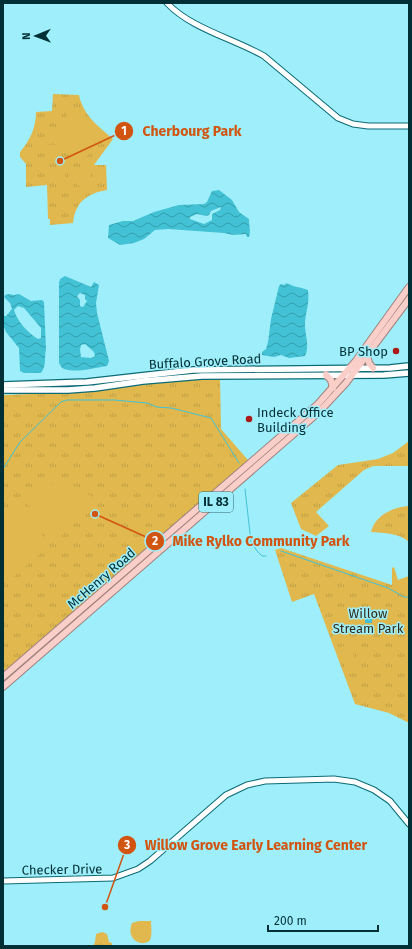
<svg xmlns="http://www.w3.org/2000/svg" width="412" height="949" font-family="'Fira Sans',sans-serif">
<defs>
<pattern id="park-tufts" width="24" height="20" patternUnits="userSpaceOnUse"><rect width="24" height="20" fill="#e0b84e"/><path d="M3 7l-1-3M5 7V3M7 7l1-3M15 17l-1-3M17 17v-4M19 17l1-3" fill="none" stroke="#be9e45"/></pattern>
<pattern id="water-waves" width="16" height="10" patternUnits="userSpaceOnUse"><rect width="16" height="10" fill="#42c2d4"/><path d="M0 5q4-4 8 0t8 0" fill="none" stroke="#359ead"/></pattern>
</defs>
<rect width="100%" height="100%" fill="#9eeffb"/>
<g fill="url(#park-tufts)">
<path d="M53,94L79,95C83,115 98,126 113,139L94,165H106L107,190C88,193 75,202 73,223L50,225V219H48L47,185L26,187V164L20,157V152C30,140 36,128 36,112L52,111Z"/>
<path d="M220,378L221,429L248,460L233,475L3,674V395L86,392L172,381Z"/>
<path d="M409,441V466H373L364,470L316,512L329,526L316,536L301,529L291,503L338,465L378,459L393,453Z"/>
<path d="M409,506V542C400,533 383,533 371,532C375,515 393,507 409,506Z"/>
<path d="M281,548L392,585V568L394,567L398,580L409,576V723L389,713L355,704L314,594L292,602L275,550Z"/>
<path d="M102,932L107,934L109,942L112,943V946H93L95,942L96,934Z"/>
</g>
<g fill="#e0b84e">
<path d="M70,112L101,140L82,162L51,134Z"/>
<rect x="50" y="145" width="10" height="7"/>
<rect x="56" y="167" width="9" height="17"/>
<path d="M90,171V177L77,178V172Z"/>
<path d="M90,179V186H77V180Z"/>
<path d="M63,483C79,487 86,491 97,502L61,536L58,537L55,536L22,498C35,487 46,483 63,483Z"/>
<path d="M15,504L48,542L49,546L10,580L3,572V517Z"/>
<path d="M335,611L348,612V619H335Z"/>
<path d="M350,635L352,640L341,644L340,638Z"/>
<path d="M350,644L352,649L339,653L337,648Z"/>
<path d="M352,651L354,657L342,661L340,655Z"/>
<path d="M139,921H151C151,926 152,932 151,937C149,949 124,943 132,923Z"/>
</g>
<g fill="url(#water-waves)" fill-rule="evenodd">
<path d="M219,190L232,200L239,212L249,219C249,226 251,231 249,237H247L246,234L233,235L224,233L168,229L155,230L144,239L134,243L120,245L108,238L109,225L123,221H133L154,212L179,205L204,204L207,202L212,191ZM221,207L220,210L212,214V220L204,224L190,219V217L197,214L206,216L209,215L211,211Z"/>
<path d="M65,276L91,287L94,282L99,285L96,303L97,313L109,361L107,366C94,368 74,374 62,368L59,363V283L60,279ZM80,293L85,295V299L87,301L83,307L80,306V300L77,296ZM85,344L94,352L95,356L91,358L81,357L80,350L81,345Z"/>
<path d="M286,283C294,287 300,287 308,290C310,305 305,312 305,325C305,335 310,346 305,356L289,358L281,355L274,357L262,355V352L266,349L268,342L271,319L279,286L281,284L285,285Z"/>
<path d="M9,294L14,295L19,294L31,301L42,300L44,302L46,349C44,357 47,365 41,373H24L20,371L19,348L6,332L3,325V316H6L12,309L10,303L4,297L5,295ZM18,306L24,308L41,328V338L38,339C28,333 17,321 14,310Z"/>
<path d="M365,610H373L374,616H372V623H365Z"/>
</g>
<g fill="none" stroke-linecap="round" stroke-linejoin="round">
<g stroke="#42c2d4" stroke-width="1">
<path d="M3,469L20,442L61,402L67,400H114L147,403L157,407L171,408L211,418L239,463"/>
<path d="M245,489L251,542L257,551L262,556H266"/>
<path d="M281,551L388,588L404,597H409"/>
</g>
<defs>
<g id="tertiary">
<path d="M167,3C190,28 234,39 264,56L338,118L353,124L368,126H409"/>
<path d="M3,881L113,878L138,869L150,861L226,795L247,785L265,781L334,779L355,782L374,790L390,801L409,824"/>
</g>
<g id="secondary">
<path d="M3,385L87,382L193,370L390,368L409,366"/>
<path d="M3,390H68L95,388L143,381L202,376L384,375L409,373"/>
</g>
<g id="primary">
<path d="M367,355L369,363L373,368"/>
<path d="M326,375L331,380L333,388"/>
<path d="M3,677L318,404L355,362L409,287"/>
<path d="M3,687L319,412L346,383L409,299"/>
</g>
</defs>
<use href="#tertiary" stroke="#0b6b76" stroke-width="7"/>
<use href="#secondary" stroke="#0b6b76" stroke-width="8"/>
<use href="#primary" stroke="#a0827e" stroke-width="8"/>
<use href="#tertiary" stroke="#fff" stroke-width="5"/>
<use href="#secondary" stroke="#fff" stroke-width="5.5"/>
<use href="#primary" stroke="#facfc9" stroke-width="6"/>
</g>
<g fill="#ac1a18" stroke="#9eeffb" stroke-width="1.5">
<circle cx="396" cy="351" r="4"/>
<circle cx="249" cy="419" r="4"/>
</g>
<g text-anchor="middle" stroke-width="3" stroke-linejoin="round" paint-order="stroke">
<rect fill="#9eeffb" stroke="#2f6970" stroke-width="1" x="199" y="492" width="34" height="20" rx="3"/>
<g font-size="12" font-weight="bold" fill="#002f35">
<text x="216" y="506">IL 83</text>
</g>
<g font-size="13" fill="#002f35" stroke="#9eeffb" text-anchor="end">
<text x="388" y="356">BP Shop</text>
<text x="257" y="417" text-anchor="start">Indeck Office<tspan x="257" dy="15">Building</tspan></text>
</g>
<g font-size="13" fill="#002f35" stroke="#9eeffb">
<text transform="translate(205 361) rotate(-3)" y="5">Buffalo Grove Road</text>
<text transform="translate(101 578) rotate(-41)" y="5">McHenry Road</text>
<text transform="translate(62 869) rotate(-1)" y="5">Checker Drive</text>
</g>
<g font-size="13" fill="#332b18" stroke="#9eeffb">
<text x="368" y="618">Willow<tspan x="368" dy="15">Stream Park</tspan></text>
</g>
</g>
<path fill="none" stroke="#d15510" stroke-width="1.5" d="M60 161L124 131M95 514L155 541M105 907L127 845"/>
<g fill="#d15510" stroke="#9eeffb" stroke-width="1.5">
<circle cx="60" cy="161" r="4"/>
<circle cx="95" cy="514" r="4"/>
<circle cx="105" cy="907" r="4"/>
<circle cx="124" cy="131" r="10"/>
<circle cx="155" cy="541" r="10"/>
<circle cx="127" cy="845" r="10"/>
</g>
<g font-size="12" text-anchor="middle" font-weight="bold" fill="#fff">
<text x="124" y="135">1</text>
<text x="155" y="545">2</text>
<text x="127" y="849">3</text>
</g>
<g font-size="14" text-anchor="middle" font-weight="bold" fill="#d15510" stroke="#9eeffb" stroke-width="3" stroke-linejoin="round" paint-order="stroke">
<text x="192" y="136">Cherbourg Park</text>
<text x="261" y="546">Mike Rylko Community Park</text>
<text x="256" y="850">Willow Grove Early Learning Center</text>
</g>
<rect width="412" height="949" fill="none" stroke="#002f35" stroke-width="8"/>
<g transform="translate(36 36) rotate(269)" stroke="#9eeffb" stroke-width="3" paint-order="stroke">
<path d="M0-3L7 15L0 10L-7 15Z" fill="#002f35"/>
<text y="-6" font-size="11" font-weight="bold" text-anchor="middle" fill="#002f35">N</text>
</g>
<path d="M268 925v6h110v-6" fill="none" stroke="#002f35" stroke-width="2"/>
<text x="274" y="925" font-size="12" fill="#002f35" stroke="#9eeffb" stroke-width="3" paint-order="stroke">200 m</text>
</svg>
